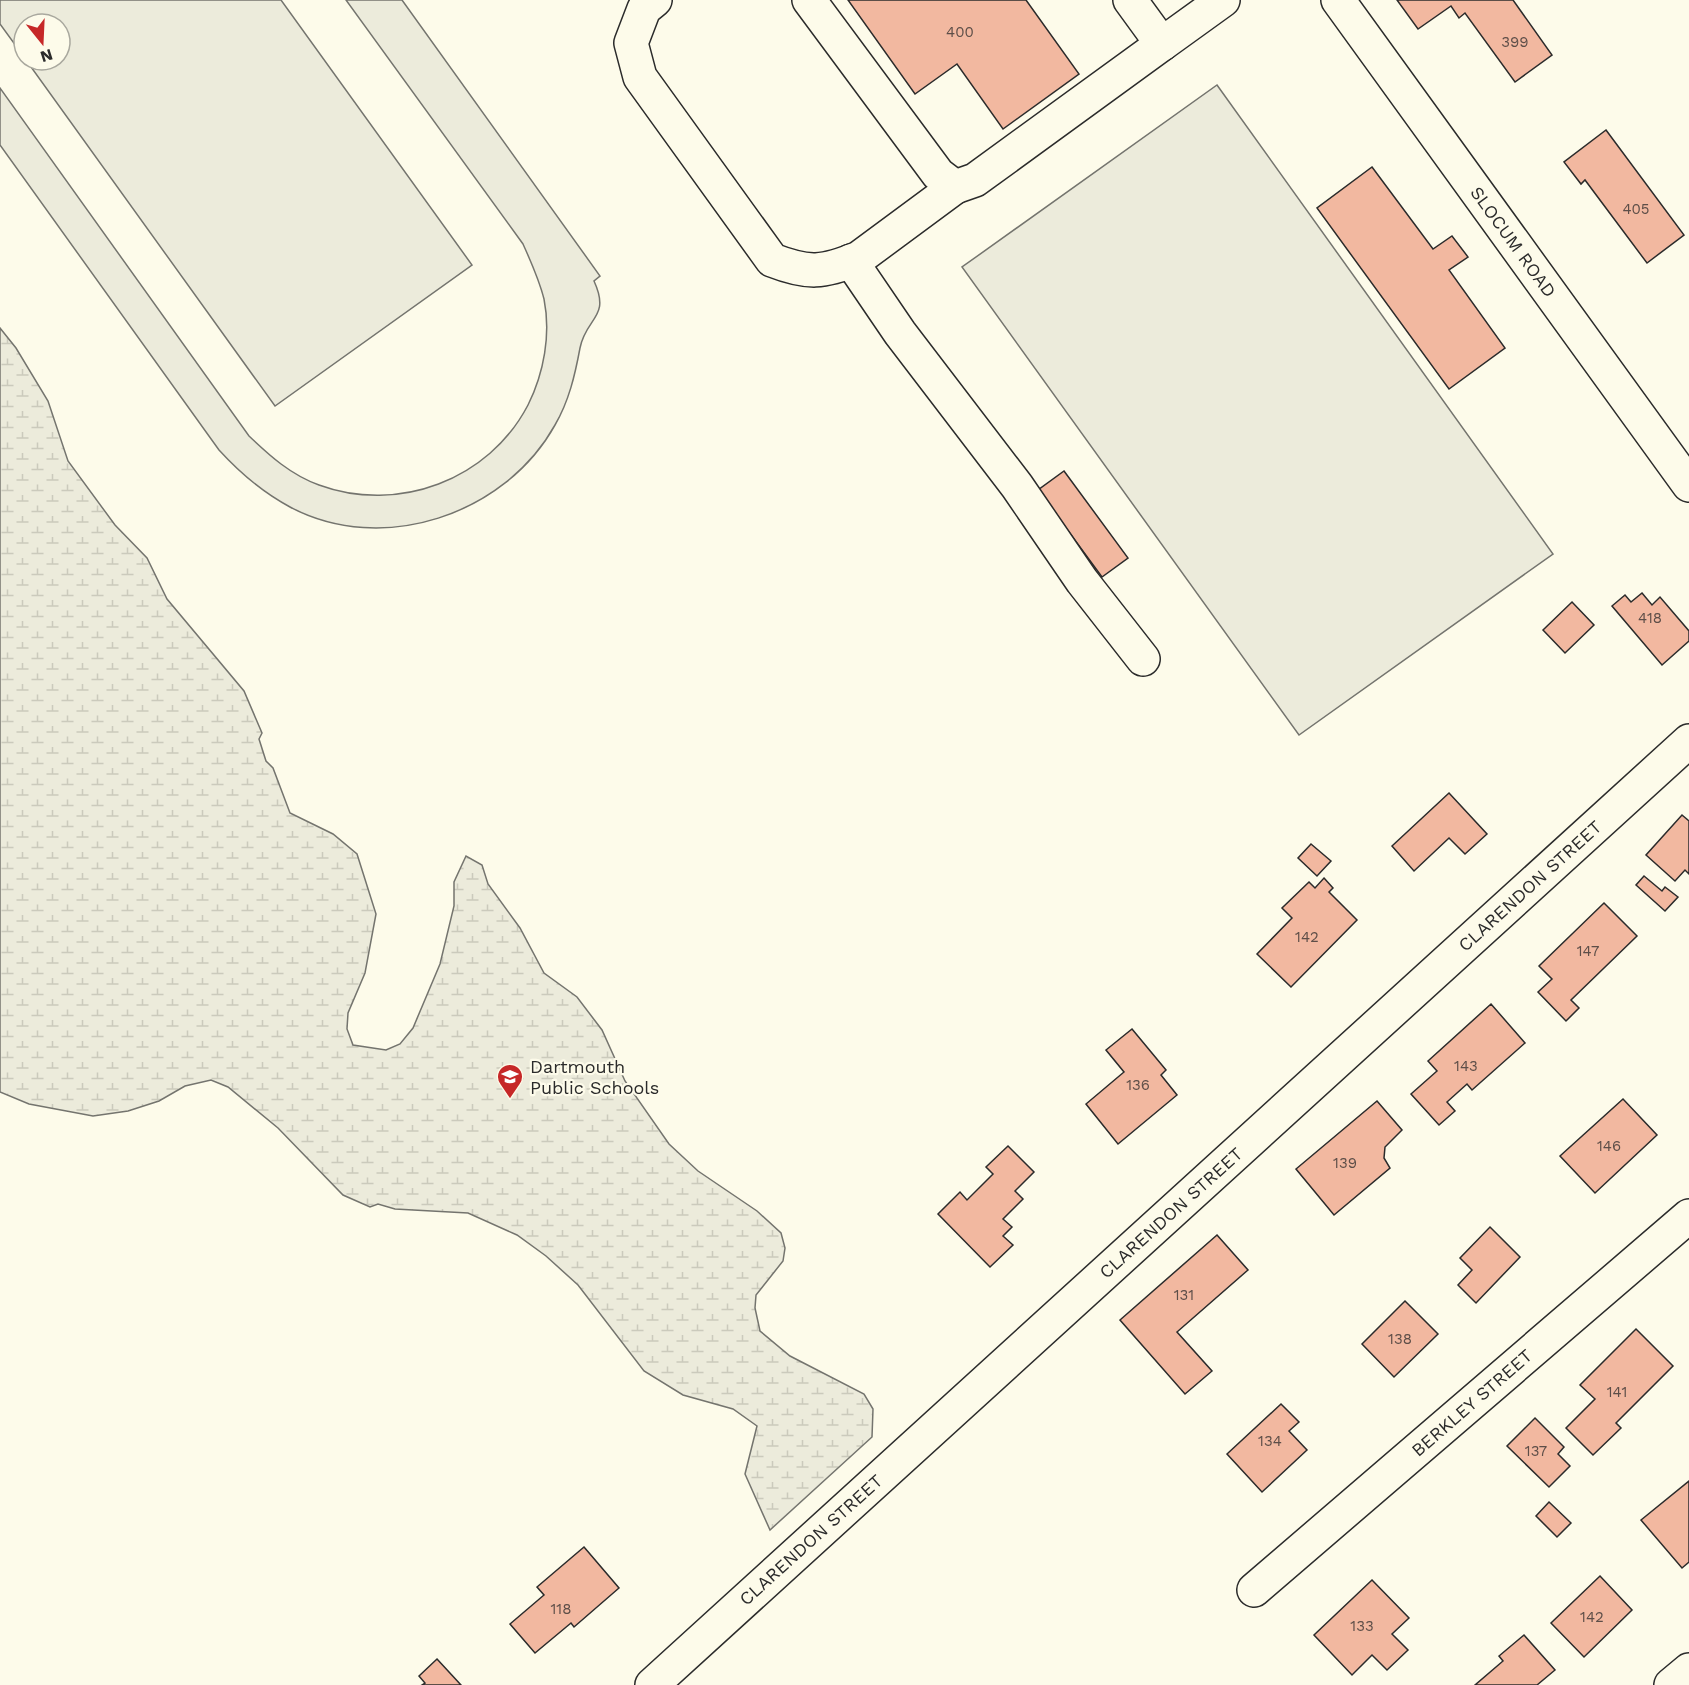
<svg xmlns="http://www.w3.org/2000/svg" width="1689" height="1685" font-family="'Work Sans',sans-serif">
<defs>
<pattern id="wetland-marsh" width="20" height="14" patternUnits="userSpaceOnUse" patternTransform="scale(1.5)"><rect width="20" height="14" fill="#ecebdb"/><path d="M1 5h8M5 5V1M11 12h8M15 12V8" fill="none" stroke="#cbcabc"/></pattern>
</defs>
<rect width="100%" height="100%" fill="#fdfbea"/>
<path fill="url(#wetland-marsh)" stroke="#74746e" stroke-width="1.5" d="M0,328L16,348L48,401L68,461L115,525L147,558L167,599L244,691L262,733L259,739L266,761L273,768L290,813L333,834L357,854L376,914L365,973L348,1013L347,1029L353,1045L386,1050L400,1044L413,1028L440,964L454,906V882L466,856L482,865L488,884L520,928L544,973L577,997L602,1030L625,1081L669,1144L698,1171L757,1211L781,1233L785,1248L783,1261L756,1295L755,1308L760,1331L790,1356L864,1394L873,1409L872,1437L770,1530L745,1474L757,1426L733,1409L683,1395L644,1371L578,1285L546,1256L517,1235L468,1213L395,1209L378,1204L370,1207L343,1195L278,1128L228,1087L211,1080L185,1086L159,1101L128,1111L93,1116L29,1104L0,1092Z"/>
<g fill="#ecebdb" stroke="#74746e" stroke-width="1.5">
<path d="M0,0H281L472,265L275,406L26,60H60V24H24V57L0,24Z"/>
<path d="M346,0H402L600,276L594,281C611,318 586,317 580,348C575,375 569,401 555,425C505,515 382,556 290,507C262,492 240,473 219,450L0,145V88L249,436C270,456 291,475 319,485C398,514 489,480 528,405C544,373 551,334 544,299C539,279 531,262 523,244Z"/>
<path d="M1217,85L1553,554L1299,735L962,267Z"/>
</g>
<g fill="#f2b8a0" stroke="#2b2b2b" stroke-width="1.5">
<path d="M848,0H1026L1079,74L1003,129L957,64L915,94Z"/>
<path d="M1397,0H1513L1552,55L1515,82L1465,13L1459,18L1451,6L1418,29Z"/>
<path d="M1606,130L1684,235L1647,263L1585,180L1581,184L1564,162Z"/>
<path d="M1372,167L1433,249L1452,236L1468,257L1449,270L1505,348L1449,389L1317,208Z"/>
<path d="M1064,471L1128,558L1102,577L1038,490Z"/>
<path d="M1642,593L1652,605L1660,597L1689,631V641L1662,665L1612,606L1625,595L1631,602Z"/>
<path d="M1572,602L1594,625L1565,653L1543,630Z"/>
<path d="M1449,793L1487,834L1465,854L1449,838L1414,871L1392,846Z"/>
<path d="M1682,815L1689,821V874L1685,870L1675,881L1646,855Z"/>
<path d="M1311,844L1331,861L1317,876L1298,858Z"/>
<path d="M1644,876L1662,891L1665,887L1678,897L1665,911L1636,885Z"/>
<path d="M1324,878L1333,888L1329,892L1357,920L1291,987L1257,954L1292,918L1282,908L1309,882L1315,888Z"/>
<path d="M1604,903L1637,936L1571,1000L1579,1008L1566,1021L1538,992L1552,979L1539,966Z"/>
<path d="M1491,1004L1525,1043L1472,1090L1467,1084L1447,1102L1455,1111L1439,1125L1411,1094L1437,1071L1428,1061Z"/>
<path d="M1132,1029L1166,1070L1161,1075L1177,1095L1118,1144L1086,1104L1124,1072L1106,1050Z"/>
<path d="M1623,1099L1657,1135L1595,1193L1560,1156Z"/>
<path d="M1377,1101L1402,1130L1385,1147L1384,1158L1390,1168L1334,1215L1296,1169Z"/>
<path d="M1008,1146L1034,1172L1015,1191L1023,1199L1003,1219L1012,1227L1003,1236L1013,1245L990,1267L938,1214L960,1192L967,1200L993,1174L986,1167Z"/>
<path d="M1490,1227L1520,1257L1476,1303L1458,1285L1472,1270L1460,1258Z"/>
<path d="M1217,1235L1248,1270L1177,1332L1212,1371L1185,1394L1120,1320Z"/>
<path d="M1405,1301L1438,1334L1394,1377L1362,1344Z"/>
<path d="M1636,1329L1673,1366L1616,1423L1621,1428L1593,1455L1566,1428L1595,1399L1580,1385Z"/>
<path d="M1281,1404L1299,1422L1289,1431L1307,1450L1262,1492L1227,1454Z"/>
<path d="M1535,1418L1564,1447L1558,1454L1570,1466L1549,1487L1507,1446Z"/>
<path d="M1689,1481V1562L1682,1568L1641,1520Z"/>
<path d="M1549,1502L1571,1523L1557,1537L1536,1516Z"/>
<path d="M584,1547L619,1588L574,1627L571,1623L535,1653L510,1624L544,1595L537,1587Z"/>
<path d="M1600,1576L1632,1610L1584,1657L1551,1623Z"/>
<path d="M1372,1580L1409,1618L1392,1634L1408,1650L1387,1670L1372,1655L1352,1675L1314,1635Z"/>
<path d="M1524,1635L1555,1670L1537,1685H1475L1503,1661L1499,1656Z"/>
<path d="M437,1659L461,1685H422L425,1683L419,1676Z"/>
</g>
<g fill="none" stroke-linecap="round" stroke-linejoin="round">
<defs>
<g id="minor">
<path d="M655,0L644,9L631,43L640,77L772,260C808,274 823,273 859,258L955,187"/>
<path d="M809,0L938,174L955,187L975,180L1162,44"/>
<path d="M1130,0L1162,44L1223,0"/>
<path d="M851,261L900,333L1017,486L1082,581L1143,659"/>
<path d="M1254,1590L1689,1216"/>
<path d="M652,1685L1689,741"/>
<path d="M1671,1685L1689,1670"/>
</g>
<path id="major" d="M1338,0L1689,485"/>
</defs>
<use href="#minor" stroke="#2b2b2b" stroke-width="36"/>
<use href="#major" stroke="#2b2b2b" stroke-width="36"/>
<use href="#minor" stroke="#fdfbea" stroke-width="33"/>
<use href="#major" stroke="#fdfbea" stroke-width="33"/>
</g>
<defs>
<symbol id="school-pin" viewBox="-11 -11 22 30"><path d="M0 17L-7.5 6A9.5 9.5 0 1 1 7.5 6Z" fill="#c62828" stroke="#fdfbea"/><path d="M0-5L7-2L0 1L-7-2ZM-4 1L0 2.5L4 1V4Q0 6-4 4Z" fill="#fff"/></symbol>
</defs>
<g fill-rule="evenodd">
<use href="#school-pin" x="495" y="1062" width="30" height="40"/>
</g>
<g text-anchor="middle" stroke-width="4.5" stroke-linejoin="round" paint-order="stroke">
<g font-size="15" fill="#5d4e48">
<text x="960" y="37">400</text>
<text x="1515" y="47">399</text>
<text x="1636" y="214">405</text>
<text x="1650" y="623">418</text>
<text x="1307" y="942">142</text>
<text x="1588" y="956">147</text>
<text x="1466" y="1071">143</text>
<text x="1138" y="1090">136</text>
<text x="1609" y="1151">146</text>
<text x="1345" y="1168">139</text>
<text x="1184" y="1300">131</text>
<text x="1400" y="1344">138</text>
<text x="1617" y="1397">141</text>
<text x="1270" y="1446">134</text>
<text x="1536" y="1456">137</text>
<text x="561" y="1614">118</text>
<text x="1592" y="1622">142</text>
<text x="1362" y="1631">133</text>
</g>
<g font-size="18" fill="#2b2b2b" stroke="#fdfbea">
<text transform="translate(1513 242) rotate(54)" y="6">SLOCUM ROAD</text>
<text transform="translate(1530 886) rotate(-42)" y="6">CLARENDON STREET</text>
<text transform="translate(1171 1213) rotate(-42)" y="6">CLARENDON STREET</text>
<text transform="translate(1472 1403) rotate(-41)" y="6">BERKLEY STREET</text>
<text transform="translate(811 1540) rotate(-42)" y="6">CLARENDON STREET</text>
</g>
<g font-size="18" fill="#2b2b2b" stroke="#fdfbea" text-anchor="start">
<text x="530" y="1073">Dartmouth<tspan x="530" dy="21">Public Schools</tspan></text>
</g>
</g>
<g transform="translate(42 42) rotate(162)"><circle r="28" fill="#fdfbea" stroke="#a9a89e" stroke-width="1.5"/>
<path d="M0-4.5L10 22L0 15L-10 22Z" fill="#c62828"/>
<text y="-9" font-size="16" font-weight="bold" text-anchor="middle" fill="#2b2b2b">N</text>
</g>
</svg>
